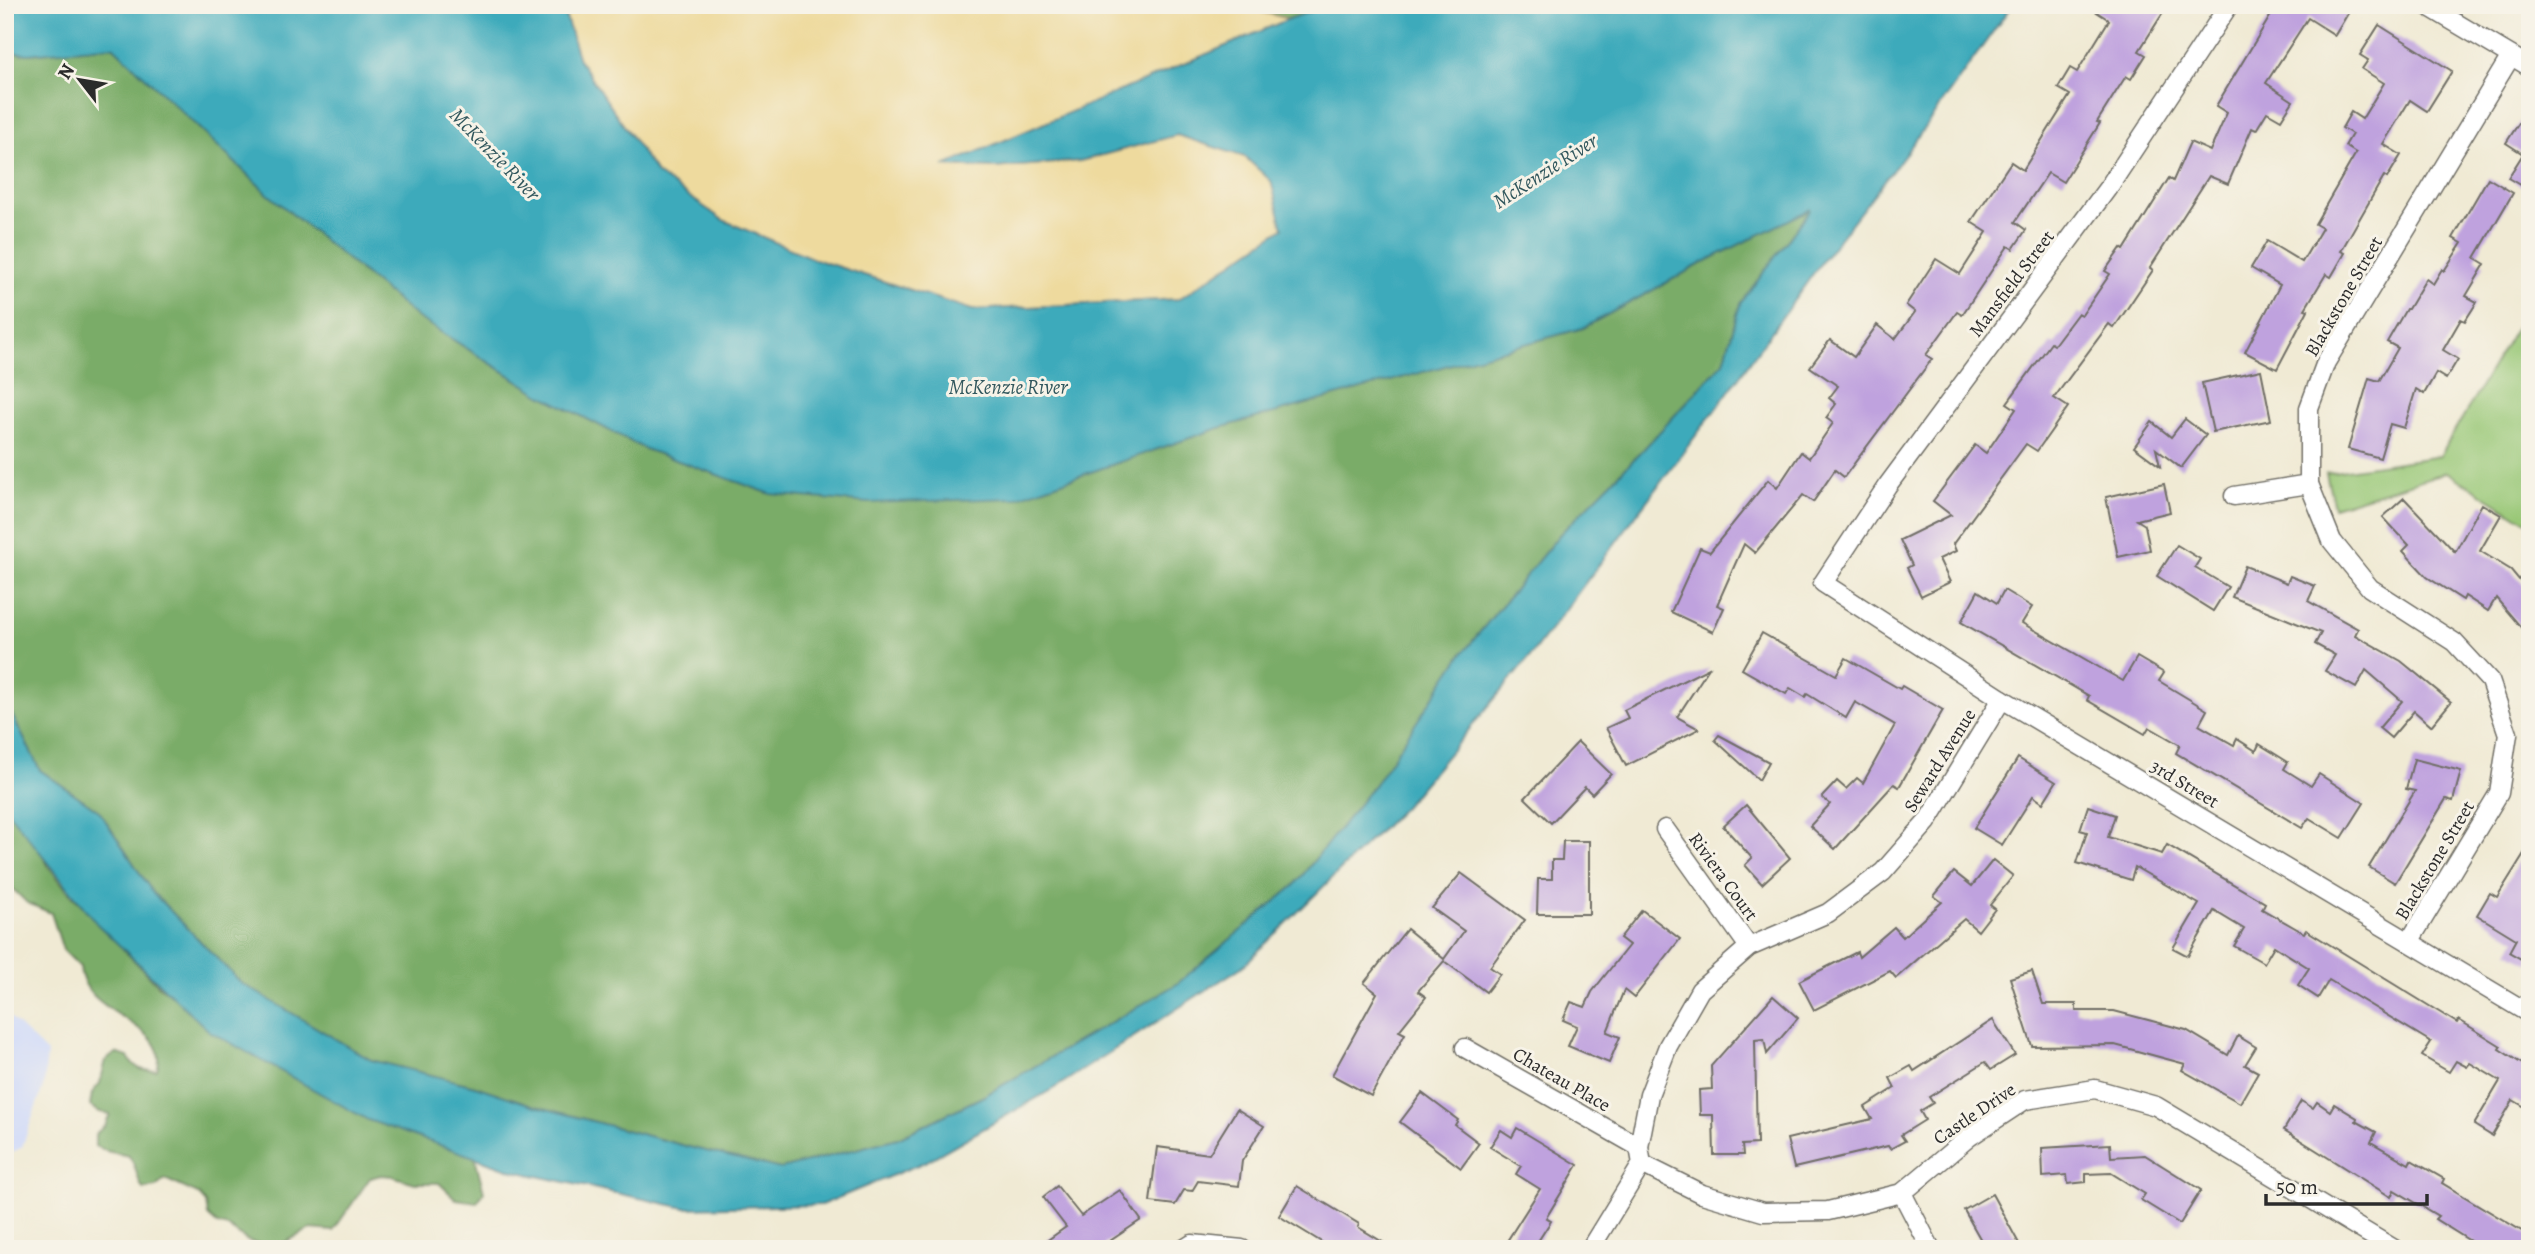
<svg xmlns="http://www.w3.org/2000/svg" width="2535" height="1254" font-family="Alegreya,serif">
<rect width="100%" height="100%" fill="#f7f3e8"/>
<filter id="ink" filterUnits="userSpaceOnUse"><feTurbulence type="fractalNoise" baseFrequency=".0143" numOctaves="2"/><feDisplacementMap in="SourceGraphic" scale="14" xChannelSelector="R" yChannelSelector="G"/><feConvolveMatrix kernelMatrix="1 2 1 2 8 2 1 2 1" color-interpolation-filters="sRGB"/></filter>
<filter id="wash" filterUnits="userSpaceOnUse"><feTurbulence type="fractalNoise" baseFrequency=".00686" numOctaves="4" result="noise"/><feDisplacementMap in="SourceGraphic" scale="28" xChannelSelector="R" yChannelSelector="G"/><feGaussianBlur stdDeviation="1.57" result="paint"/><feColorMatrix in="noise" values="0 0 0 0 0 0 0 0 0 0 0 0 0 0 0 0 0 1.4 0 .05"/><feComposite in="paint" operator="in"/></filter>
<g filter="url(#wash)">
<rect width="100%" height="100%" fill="#f0ead4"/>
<path fill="#d0daf9" d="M5,1012L47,1053L44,1084L22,1147L5,1157Z"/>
<path fill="#98c776" stroke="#627950" stroke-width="2" d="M2530,303V524L2447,472L2334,507L2326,473L2440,456Z"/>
<g fill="#7aac67" stroke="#526c49" stroke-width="2">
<path d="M1235,5H1330L1289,19Z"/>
<path d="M113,46L268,194L417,317L541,395L645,449L771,494L1015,498L1219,428L1583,328L1708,260L1812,208L1740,304L1724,362L1641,452L1560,534L1462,654L1378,780L1294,886L1177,984L982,1097L898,1138L781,1169L689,1147L532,1105L475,1086L371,1060L241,983L153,893L99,811L40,770L5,701V52L29,54Z"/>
<path d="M5,804L31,834L49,867L72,896L110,930L123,949L160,987L475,1157L484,1192L477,1202L456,1199L439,1183H415L392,1176L381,1175L370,1178L333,1231L310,1229L280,1245L269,1247L248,1241L228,1227L217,1224L208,1216L206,1203L198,1194L165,1179L156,1187L143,1189C136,1177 137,1167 129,1156L106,1151L95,1146V1134L105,1126L110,1114L100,1112L90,1106L92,1093L100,1083L106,1060L116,1053L128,1057C136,1069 142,1072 157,1070C174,1023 82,1016 80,967L63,950L51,913L27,903L5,881Z"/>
</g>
<path fill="#eeda9e" stroke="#8c8264" stroke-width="2" d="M562,5H1235L1289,19L946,166L994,168L1080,161L1177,135L1245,157L1271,180L1283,228L1179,299L972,310L814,259L723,220L657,174L579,60Z"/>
<path fill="#3caabb" stroke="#346a73" stroke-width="2" d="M5,5H562L579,60L657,174L723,220L814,259L972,310L1179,299L1283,228L1271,181L1245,157L1177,135L1080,161L994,168L944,166L1289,19L1330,5H2012L1912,145L1823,260L1724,398L1529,658L1404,807L1243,966L1058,1086L927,1161L821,1205L685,1208L514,1171L368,1120L209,1031L97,924L5,808V701L40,770L99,811L153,893L241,983L371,1060L475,1086L532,1105L689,1147L781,1169L898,1138L982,1097L1177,984L1294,886L1378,780L1462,654L1560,534L1641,452L1724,362L1740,304L1811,209L1708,260L1583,328L1219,428L1015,498L868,503L771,494L645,449L541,395L417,317L268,194L113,46L29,54L5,52Z"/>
<g id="blocks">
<g fill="#bfa2de">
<path d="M2086,5H2168L2139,51L2146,55L2131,79L2126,76L2097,122L2100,123L2063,182L2048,173L2015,222L2026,230L2013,249L2008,246L1962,315L1957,312L1926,355L1932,359L1844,477L1835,470L1813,502L1803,495L1755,553L1744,544L1717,605L1724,608L1713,632L1671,612L1700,548L1710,552L1768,480L1777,488L1801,452L1809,458L1833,423L1826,418L1836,404L1829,398L1838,386L1810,367L1830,340L1854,357L1877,325L1895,339L1915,312L1906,305L1936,259L1960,274L1987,232L1971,222L2011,162L2023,170L2070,95L2058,88L2070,68L2077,72L2109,20Z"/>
<path d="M2277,5H2353L2335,35L2308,18L2266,83L2293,101L2281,120L2267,112L2256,130L2252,128L2228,184L2209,176L2150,268L2153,270L2114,328L2109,324L2054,398L2068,407L2037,451L2026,444L1953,544L1956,551L1939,559L1950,582L1921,596L1907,568L1912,565L1900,540L1951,515L1933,501L1975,445L1986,453L2016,409L2007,403L2051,343L2054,345L2078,313L2082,315L2110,274L2105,271L2121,248L2124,250L2169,178L2173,181L2190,142L2210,151L2227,113L2216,106Z"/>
<path d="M2379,25L2452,71L2427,111L2410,100L2383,144L2401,155L2387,178L2384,176L2341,251L2345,253L2331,277L2326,274L2305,309L2308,310L2277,369L2245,352L2280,285L2251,268L2267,241L2302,262L2322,228L2315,224L2356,153L2345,146L2352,134L2342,128L2351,112L2362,119L2384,83L2362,69L2368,60L2360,55Z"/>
<path d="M2530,106V191L2508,178L2523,154L2506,143Z"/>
<path d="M2488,178L2513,193L2475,258L2485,264L2466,296L2477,302L2465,321L2461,319L2443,350L2458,359L2446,379L2436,373L2424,394L2416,389L2404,428L2390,424L2380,458L2348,449L2369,378L2379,381L2398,348L2387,342L2406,309H2408L2426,279L2433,284L2442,269L2444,271L2462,243L2453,238Z"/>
<path d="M2261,370L2271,420L2213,432L2202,383Z"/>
<path d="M2185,419L2206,435L2181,468L2156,449L2160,466L2134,447L2152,422L2171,437Z"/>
<path d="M2164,484L2170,512L2137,520L2145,525L2150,550L2118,557L2106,497Z"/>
<path d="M2404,498L2455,552L2482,504L2501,515L2480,551L2511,570L2530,593V638L2496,598L2488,611L2465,596L2463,600L2427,577L2403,551L2409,545L2383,517Z"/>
<path d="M2177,545L2200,559L2195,567L2228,587L2213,611L2157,576Z"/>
<path d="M2245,566L2287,583L2290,576L2315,586L2308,601L2358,629L2355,635L2401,661L2451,702L2431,726L2414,711L2391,738L2379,728L2402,701L2366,670L2356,688L2325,671L2335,655L2315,644L2321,633L2232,597Z"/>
<path d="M2004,590L2032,607L2022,623L2123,681L2137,657L2164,673L2159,681L2207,710L2199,725L2234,745L2237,739L2256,751L2259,744L2288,762L2284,769L2311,786L2319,774L2364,803L2342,838L2309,818L2302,828L2176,753L2180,745L2149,727L2145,734L2087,700L2089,696L1961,622L1978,591L1997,603Z"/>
<path d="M1762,633L1836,675L1846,658L1900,689L1902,686L1943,710L1899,787L1894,784L1835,849L1810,826L1830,804L1822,797L1837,781L1846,789L1857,778L1863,783L1895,725L1855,702L1846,718L1807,694L1805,697L1790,688L1786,694L1742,669Z"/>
<path d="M1709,668L1677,717L1699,729L1626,766L1606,728L1628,718L1624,710Z"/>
<path d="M1719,735L1769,762L1759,780L1715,740Z"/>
<path d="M1578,742L1611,774L1592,794L1585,787L1551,823L1525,798Z"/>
<path d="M2018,758L2056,782L2043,803L2033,796L2002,845L1974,828Z"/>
<path d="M2414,759L2461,771L2453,801L2446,799L2395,883L2369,867L2415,791L2406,789Z"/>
<path d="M1746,805L1790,858L1762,884L1745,865L1752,858L1723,826Z"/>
<path d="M2088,806L2115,815L2108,837L2162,854L2167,845L2265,903L2262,909L2304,933L2306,930L2457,1023L2459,1020L2501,1046L2499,1049L2530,1069V1110L2513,1100L2492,1136L2474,1125L2500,1081L2470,1063L2467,1067L2456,1061L2449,1072L2422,1056L2431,1042L2329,980L2318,998L2298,985L2309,968L2274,946L2264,963L2234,946L2244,929L2214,911L2188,956L2173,948L2199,904L2135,867L2131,880L2077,863L2087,832L2080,830Z"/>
<path d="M1563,841H1589V914H1537L1538,879H1552V860H1562Z"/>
<path d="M2530,844V964L2509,952L2516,939L2477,915L2490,893L2497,897Z"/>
<path d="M1993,860L2013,876L1990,905L1995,909L1978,931L1964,919L1896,978L1890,971L1814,1010L1799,981L1857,952L1859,957L1894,927L1903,937L1942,902L1934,896L1954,872L1972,886Z"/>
<path d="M1461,873L1525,920L1490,967L1500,974L1486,992L1444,961L1418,991L1426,997L1399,1031L1405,1034L1371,1096L1332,1075L1377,993L1364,983L1407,929L1444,959L1464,931L1432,908Z"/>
<path d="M1642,910L1680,939L1634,998L1624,990L1607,1032L1620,1037L1609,1063L1568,1046L1577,1026L1563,1020L1571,1002L1585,1007L1592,992L1629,945L1620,938Z"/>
<path d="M2032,971L2043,1004H2076V1011H2114L2186,1030L2228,1055L2238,1036L2256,1047L2245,1065L2258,1072L2240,1103L2182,1070L2185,1064L2115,1045L2032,1046L2010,978Z"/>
<path d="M1773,996L1798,1018L1767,1054L1764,1039L1755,1040L1757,1144L1742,1145L1743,1155H1714L1713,1115H1700L1699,1090L1712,1089L1711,1066Z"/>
<path d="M1993,1020L2015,1055L1991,1070L1985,1062L1929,1097L1933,1103L1920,1111L1925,1120L1901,1135L1905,1141L1890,1149L1888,1146L1794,1168L1787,1139L1872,1119L1865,1107L1895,1088L1890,1078L1911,1066L1914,1071Z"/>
<path d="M1422,1093L1458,1120L1455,1125L1479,1143L1461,1168L1400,1122Z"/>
<path d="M2301,1101L2313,1108L2317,1102L2330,1111L2334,1104L2357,1118L2356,1121L2376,1132L2371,1142L2409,1164L2411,1160L2444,1179L2442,1183L2530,1236V1249H2483L2435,1219L2438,1216L2394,1190L2391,1197L2284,1130Z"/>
<path d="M1237,1109L1264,1126L1242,1161L1239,1186L1198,1181L1192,1191L1184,1190L1175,1205L1150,1202L1157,1147L1209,1154Z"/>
<path d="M1517,1128L1578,1165L1546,1218L1551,1221L1533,1249H1502L1540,1189L1516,1174L1521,1166L1490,1147L1501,1130L1512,1137Z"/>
<path d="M2110,1144L2111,1157L2145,1155L2201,1190L2180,1224L2141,1200L2145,1194L2111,1173L2086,1174V1182L2068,1184L2067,1175L2043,1177L2042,1148Z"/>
<path d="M1057,1186L1081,1216L1120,1190L1141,1220L1098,1249H1035L1066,1227L1043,1197Z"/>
<path d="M1297,1186L1359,1224L1358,1227L1394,1249H1333L1279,1216Z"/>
<path d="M1992,1194L2022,1249H1986L1964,1210Z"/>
</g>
</g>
</g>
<g filter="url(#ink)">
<use href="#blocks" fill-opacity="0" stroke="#706e66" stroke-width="2"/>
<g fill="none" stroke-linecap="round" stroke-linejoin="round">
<defs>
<g id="street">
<path d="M2229,5L2110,185L1887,486L1823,583L2002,699L2530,1014"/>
<path d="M2426,5L2530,67"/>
<path d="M2234,496L2309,484"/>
<path d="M1665,829L1749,947"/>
<path d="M2409,942L2499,793L2508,734L2490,681L2454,642L2370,588L2332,541L2309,484V408L2326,362L2511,56"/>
<path d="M1465,1048L1639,1147"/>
<path d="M1642,1164L1702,1194L1763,1212L1828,1211L1902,1193L1969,1137L2025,1100L2095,1089L2156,1106L2394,1249"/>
<path d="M1902,1193L1931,1249"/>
<path d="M1184,1249L1192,1244L1242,1249"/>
<path d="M1590,1249L1642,1164L1639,1147L1649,1095L1668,1046L1700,990L1749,947L1828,913L1883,872L1927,822L2002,699"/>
</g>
</defs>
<use href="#street" stroke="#706e66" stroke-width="21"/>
<use href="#street" stroke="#fff" stroke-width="18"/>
</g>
</g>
<g text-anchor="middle" stroke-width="6" stroke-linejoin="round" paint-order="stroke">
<g font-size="19" fill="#2b2b2b" stroke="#f7f3e8">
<text transform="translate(2011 283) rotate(-53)" y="7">Mansfield Street</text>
<text transform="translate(2343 296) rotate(-60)" y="7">Blackstone Street</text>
<text transform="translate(1939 760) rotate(-58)" y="7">Seward Avenue</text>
<text transform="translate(2185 783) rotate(31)" y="7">3rd Street</text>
<text transform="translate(2434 860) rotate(-59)" y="7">Blackstone Street</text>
<text transform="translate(1724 876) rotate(54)" y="7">Riviera Court</text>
<text transform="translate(1562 1079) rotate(30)" y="7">Chateau Place</text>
<text transform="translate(1974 1113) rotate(-34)" y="7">Castle Drive</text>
</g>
<g font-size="21" font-style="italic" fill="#31575d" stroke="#f7f3e8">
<text transform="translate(495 154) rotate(46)" y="7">McKenzie River</text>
<text transform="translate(1545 171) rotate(-33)" y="7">McKenzie River</text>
<text x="1008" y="394">McKenzie River</text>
</g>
</g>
<rect width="2535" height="1254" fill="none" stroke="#f7f3e8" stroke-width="28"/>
<g transform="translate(80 80) rotate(301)" stroke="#f7f3e8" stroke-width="5" paint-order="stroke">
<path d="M0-5L12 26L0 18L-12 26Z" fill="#2b2b2b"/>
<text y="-10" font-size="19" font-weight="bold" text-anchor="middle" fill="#2b2b2b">N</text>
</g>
<path d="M2266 1194v10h161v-10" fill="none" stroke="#2b2b2b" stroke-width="3.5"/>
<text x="2276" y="1194" font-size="21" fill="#2b2b2b" stroke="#f7f3e8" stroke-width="5" paint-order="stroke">50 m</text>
</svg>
